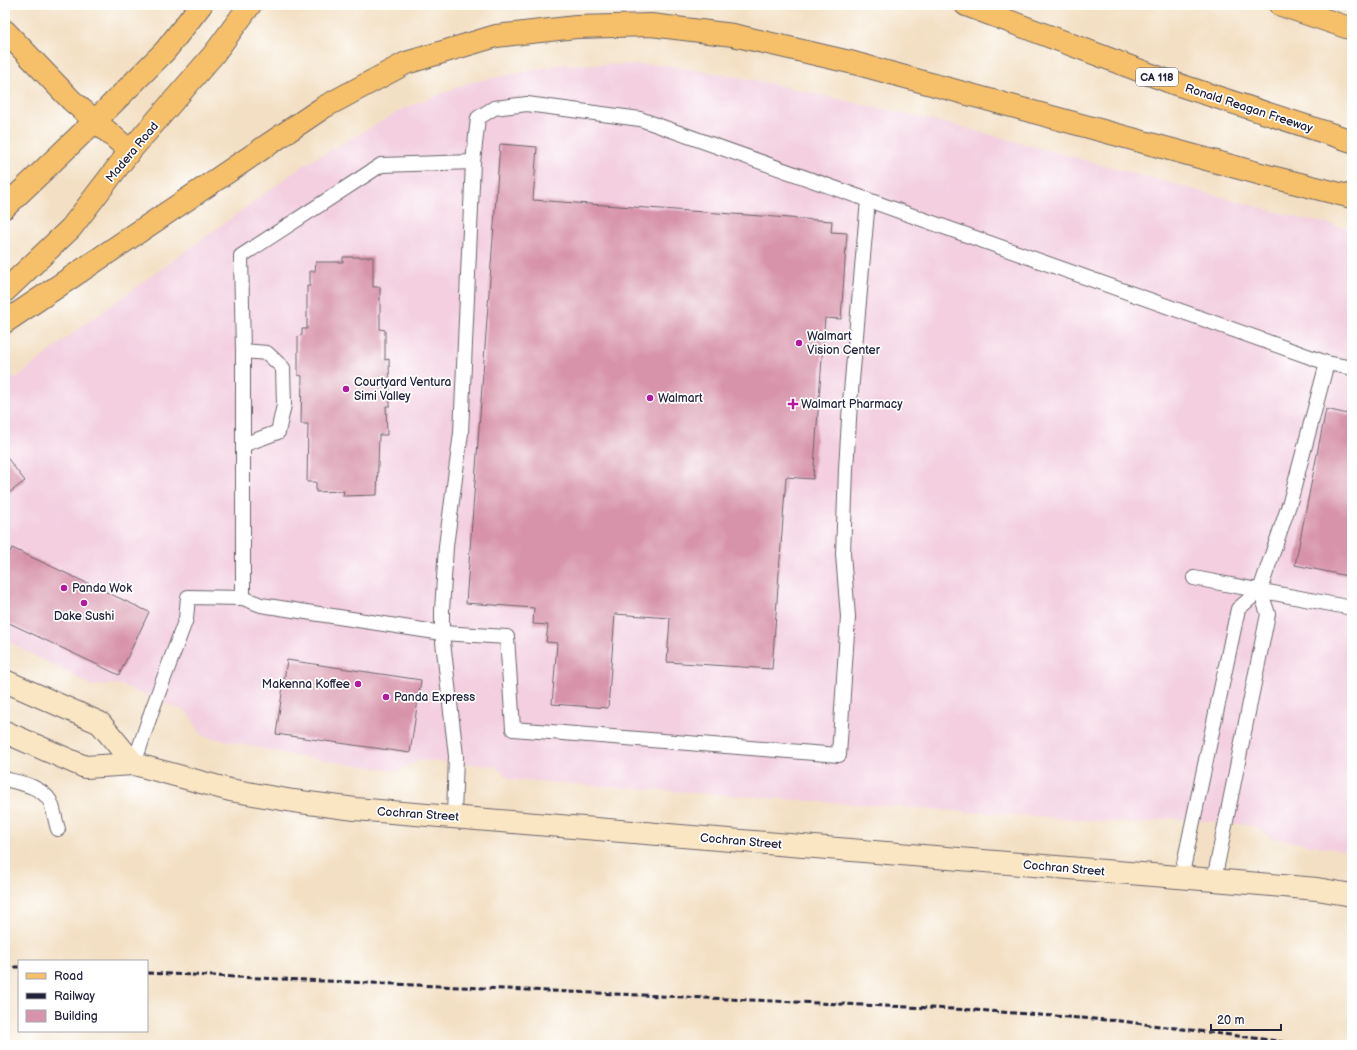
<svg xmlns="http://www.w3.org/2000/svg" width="1357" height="1050" font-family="'Balsamiq Sans',sans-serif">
<rect width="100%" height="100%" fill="#fff"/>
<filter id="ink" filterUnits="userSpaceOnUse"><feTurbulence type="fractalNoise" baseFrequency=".025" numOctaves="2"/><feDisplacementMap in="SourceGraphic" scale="8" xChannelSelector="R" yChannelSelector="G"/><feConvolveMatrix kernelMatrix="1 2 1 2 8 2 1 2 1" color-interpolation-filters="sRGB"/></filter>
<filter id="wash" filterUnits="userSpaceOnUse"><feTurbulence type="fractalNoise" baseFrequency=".012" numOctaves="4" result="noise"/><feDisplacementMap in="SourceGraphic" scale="16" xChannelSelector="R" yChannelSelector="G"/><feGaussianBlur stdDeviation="0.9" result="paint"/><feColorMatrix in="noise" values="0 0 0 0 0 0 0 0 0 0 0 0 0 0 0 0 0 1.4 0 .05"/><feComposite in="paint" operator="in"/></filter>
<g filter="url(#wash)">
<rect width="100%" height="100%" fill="#f3e0c4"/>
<path fill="#f3cfe0" d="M564,64L664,65L750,79L958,126L1300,218L1352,229V852L1271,838L1255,826L1168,818L1144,824L511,780L495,766L420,760L398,771L301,757L203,736L187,712L118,684L92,686L5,640V368L15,379L73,333L304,165L403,109L468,83Z"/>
<g id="blocks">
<g fill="#d793a9">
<path d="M500,144L537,147L533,200L832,221L831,232L847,233L841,319L825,318L813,479L786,477L772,669L667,662L670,618L615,614L608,708L552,704L557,643L546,642L548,625L533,624L534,608L466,603Z"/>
<path d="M343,257H373V287H380V329L385,330V360L389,359L390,406H386L387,435H379L377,495L343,496L344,491L316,492V482H307L308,424H301L302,376L298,375V336L302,335V329H307V286H310V271H315L316,262H343Z"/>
<path d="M1326,409L1352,415V577L1295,565Z"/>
<path d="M5,455L25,481L5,496Z"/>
<path d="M12,548L149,612L119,675L5,621V562Z"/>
<path d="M287,660L421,680L410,753L276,734Z"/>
</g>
</g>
</g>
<g filter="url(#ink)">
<use href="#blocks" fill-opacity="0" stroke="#6b646b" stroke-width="1"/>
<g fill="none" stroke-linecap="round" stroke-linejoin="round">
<defs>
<g id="service">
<path d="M243,351L267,353L283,368L284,405L278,432L243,445"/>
<path d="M1194,578L1352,608"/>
<path d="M243,598V351L241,256L381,165L473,162"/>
<path d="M134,764L152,710L186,619L188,597L243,598L261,605L442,633L507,637L513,729L839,755L848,617L843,554L846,469L850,403L868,200"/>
<path d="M5,779C20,783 41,786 50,801C54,809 55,820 58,829"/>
<path d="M454,816L456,756L442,633V611L446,546L461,433L473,162L478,118L494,108L527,104L640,119L1327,363L1352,368"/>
<path d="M1181,878L1238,609L1260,590L1290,502L1327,363"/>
<path d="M1214,880L1268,614L1260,590"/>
</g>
<g id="secondary">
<path d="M5,681L100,723L134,764"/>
<path d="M5,732L85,767L134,764L230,790L293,801L355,809L1214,880L1317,889L1352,895"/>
</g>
<g id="primary">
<path d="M5,207L95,121L165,51L201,5"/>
<path d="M5,291L71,228L130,151L214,54L250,5"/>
</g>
<g id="motorway">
<path d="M966,5L1173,83L1352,141"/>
<path d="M1281,5L1352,29"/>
<path d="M5,31L71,100L130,151"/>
<path d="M5,322L324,107L406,63L496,36L576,27L651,25L733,35L854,63L1272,177L1352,197"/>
</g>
</defs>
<use href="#service" stroke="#6b646b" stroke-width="16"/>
<use href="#secondary" stroke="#6b646b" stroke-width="24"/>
<use href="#primary" stroke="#6b646b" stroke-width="24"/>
<use href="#motorway" stroke="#6b646b" stroke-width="24"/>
<use href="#service" stroke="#fff" stroke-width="14"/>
<use href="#secondary" stroke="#fbe6c4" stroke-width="22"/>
<use href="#primary" stroke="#f6c06b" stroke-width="22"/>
<use href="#motorway" stroke="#f6c06b" stroke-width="22"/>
<g stroke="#22223b" stroke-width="3" stroke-dasharray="6 3" stroke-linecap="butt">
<path d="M5,967H19"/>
<path d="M147,973L975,1010L1120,1021L1309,1045"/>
</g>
</g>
</g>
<g fill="#b5179e" stroke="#fff" stroke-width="1.5">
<circle cx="799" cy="343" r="4"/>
<circle cx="346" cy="389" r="4"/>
<circle cx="650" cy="398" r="4"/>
<path d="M791 398h4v4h4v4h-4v4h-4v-4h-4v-4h4z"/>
<circle cx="64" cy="588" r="4"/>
<circle cx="84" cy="603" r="4"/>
<circle cx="358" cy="684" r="4"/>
<circle cx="386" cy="697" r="4"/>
</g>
<g text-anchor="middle" stroke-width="3.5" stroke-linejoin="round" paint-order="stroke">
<rect fill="#fff" stroke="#646476" stroke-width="1" x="1136" y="68" width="42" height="18" rx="3"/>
<g font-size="11" font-weight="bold" fill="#22223b">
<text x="1157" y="81">CA 118</text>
</g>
<g font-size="12" fill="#22223b" stroke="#fff">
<text transform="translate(1249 108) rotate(18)" y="4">Ronald Reagan Freeway</text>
<text transform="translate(132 152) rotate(-50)" y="4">Madera Road</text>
<text transform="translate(418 814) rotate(4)" y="4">Cochran Street</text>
<text transform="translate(741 841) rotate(5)" y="4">Cochran Street</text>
<text transform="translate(1064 868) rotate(5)" y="4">Cochran Street</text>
</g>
<g font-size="12" fill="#22223b" stroke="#fff" text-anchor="start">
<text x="807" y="340">Walmart<tspan x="807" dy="14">Vision Center</tspan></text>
<text x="354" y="386">Courtyard Ventura<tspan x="354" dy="14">Simi Valley</tspan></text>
<text x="658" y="402">Walmart</text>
<text x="801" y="408">Walmart Pharmacy</text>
<text x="72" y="592">Panda Wok</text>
<text x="84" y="620" text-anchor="middle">Dake Sushi</text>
<text x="350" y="688" text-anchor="end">Makenna Koffee</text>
<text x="394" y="701">Panda Express</text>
</g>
</g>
<rect width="1357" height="1050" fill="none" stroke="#fff" stroke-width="20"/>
<rect x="18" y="960" width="130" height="72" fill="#ffffff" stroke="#a7a7b1"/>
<rect x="26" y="973" width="20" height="6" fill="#f6c06b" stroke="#a7a7b1"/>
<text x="54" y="980" font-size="12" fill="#22223b">Road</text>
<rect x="26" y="993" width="20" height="6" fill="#22223b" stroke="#a7a7b1"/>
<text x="54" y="1000" font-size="12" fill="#22223b">Railway</text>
<rect x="26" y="1010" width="20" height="12" fill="#d793a9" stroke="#a7a7b1"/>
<text x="54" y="1020" font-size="12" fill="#22223b">Building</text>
<path d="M1211 1024v6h70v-6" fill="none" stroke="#22223b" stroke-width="2"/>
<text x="1217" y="1024" font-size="12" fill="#22223b" stroke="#ffffff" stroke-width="3" paint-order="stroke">20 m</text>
</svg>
